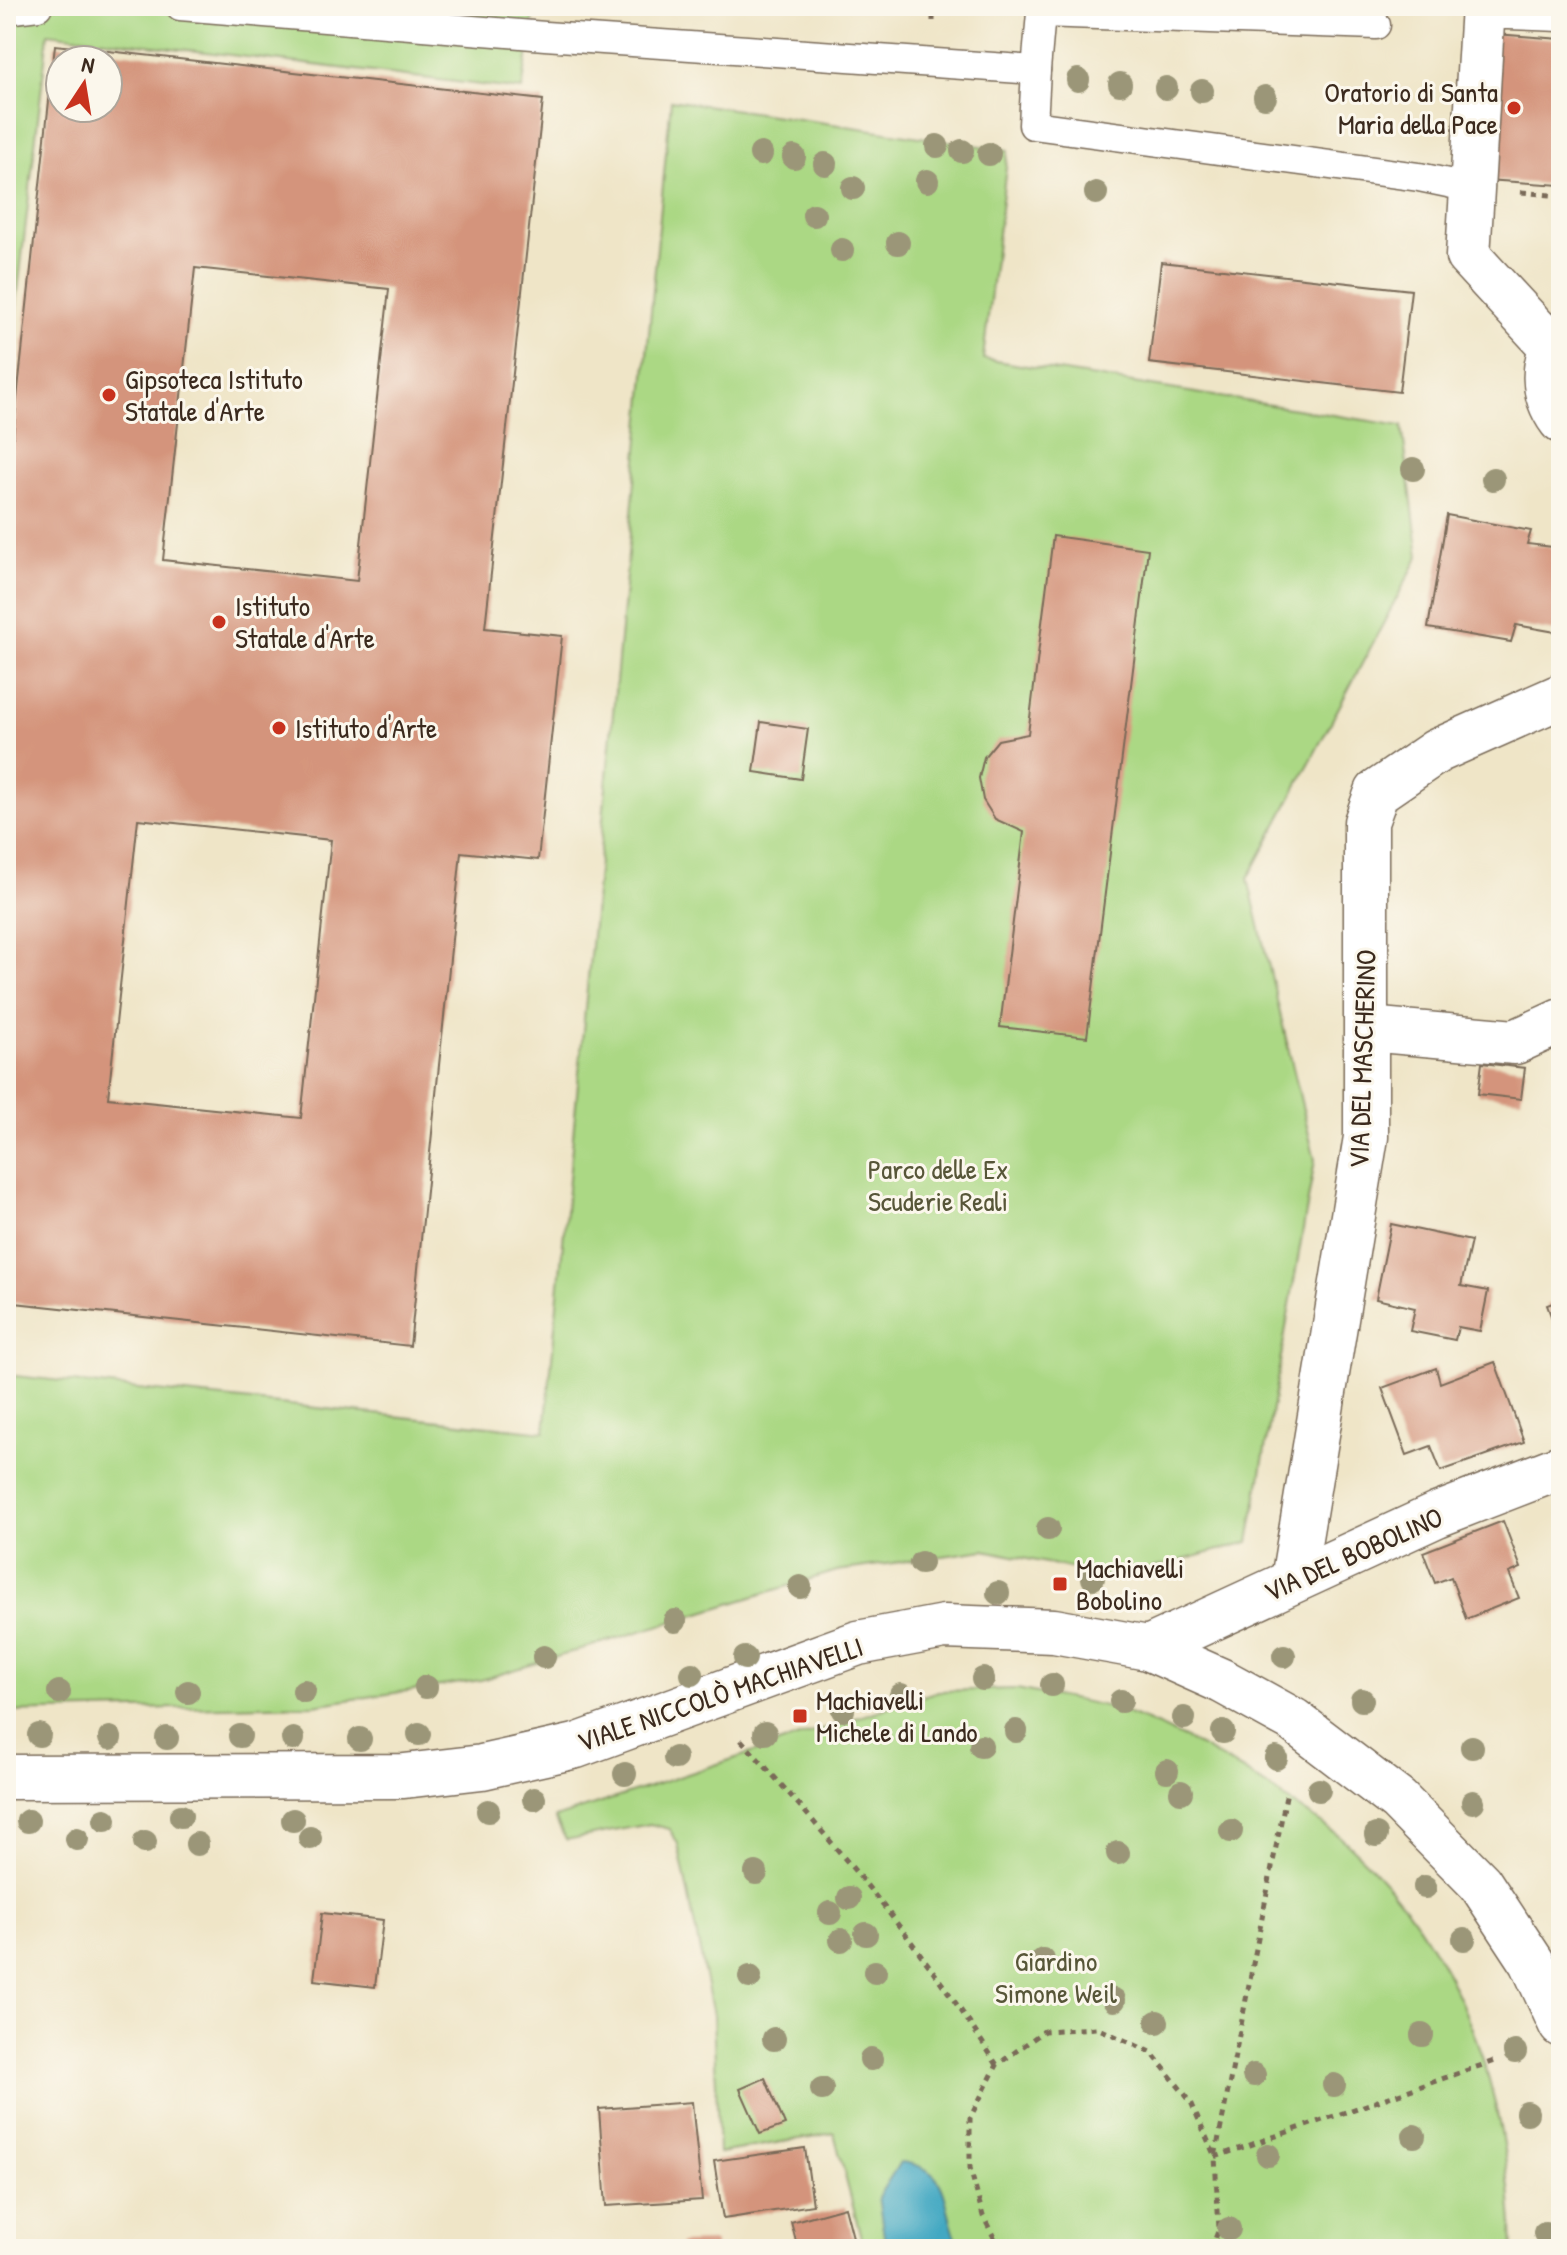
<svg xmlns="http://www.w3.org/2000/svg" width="1567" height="2255" font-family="'Patrick Hand',sans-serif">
<rect width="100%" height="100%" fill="#fbf7ec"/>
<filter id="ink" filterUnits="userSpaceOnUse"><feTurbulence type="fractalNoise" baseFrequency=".0125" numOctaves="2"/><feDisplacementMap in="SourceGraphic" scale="16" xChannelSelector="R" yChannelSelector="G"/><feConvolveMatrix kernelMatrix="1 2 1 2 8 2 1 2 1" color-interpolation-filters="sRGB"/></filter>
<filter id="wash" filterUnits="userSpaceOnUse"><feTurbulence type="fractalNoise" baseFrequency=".006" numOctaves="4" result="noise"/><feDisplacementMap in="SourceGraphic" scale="32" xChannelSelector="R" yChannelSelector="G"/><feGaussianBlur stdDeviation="1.8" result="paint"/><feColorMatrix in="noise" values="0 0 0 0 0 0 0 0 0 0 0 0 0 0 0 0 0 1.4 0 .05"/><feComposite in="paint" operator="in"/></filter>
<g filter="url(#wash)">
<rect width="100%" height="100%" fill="#efe5c7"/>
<g fill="#abd884" stroke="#738151" stroke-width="2">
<path d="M6,6H535L522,90L48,33L6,394Z"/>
<path d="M671,100L1008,150L983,359L1402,426L1419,556L1248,879L1315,1160L1249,1542L1117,1578L985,1550L837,1571L481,1680L314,1705L6,1712V1375L545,1432Z"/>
<path d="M1017,1689C1052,1697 1091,1700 1124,1712C1181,1733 1234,1763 1284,1798C1305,1813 1330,1827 1348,1844C1463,1950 1509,2096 1513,2249H864L834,2133L719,2153L713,2015L678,1844L670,1829L650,1824L566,1840L555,1818L938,1691Z"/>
</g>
<path fill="#42a8c2" stroke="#3e6970" stroke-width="2" d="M900,2162C956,2167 940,2210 961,2249H886L878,2197Z"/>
<g id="blocks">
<g fill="#d4947b" fill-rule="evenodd">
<path d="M1495,34L1561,39V185L1486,180Z"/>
<path d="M55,45L543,100L485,628L562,636L538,860L461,852L410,1346L6,1302V501ZM60,60H108V108H60ZM195,268L389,289L357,581L163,560ZM138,819L331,840L301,1118L108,1098Z"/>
<path d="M1161,262L1411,290L1399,392L1149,363Z"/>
<path d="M1447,515L1531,531L1527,544L1561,548V633L1516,625L1511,642L1428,628Z"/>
<path d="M1053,536L1148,549L1087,1037L1000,1027L1024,832L995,819L983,800L979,778L984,757L998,740L1028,734Z"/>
<path d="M761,722L808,729L801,779L754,772Z"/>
<path d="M1482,1063L1525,1068L1521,1099L1478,1094Z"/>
<path d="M1391,1224L1471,1241L1461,1286L1488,1291L1480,1331L1458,1327L1455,1340L1410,1331L1415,1308L1376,1299Z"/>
<path d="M1561,1300V1342L1547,1305Z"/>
<path d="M1495,1362L1524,1442L1441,1471L1431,1446L1407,1455L1382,1388L1436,1368L1440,1383Z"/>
<path d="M1503,1521L1521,1568L1509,1573L1519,1598L1466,1619L1451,1577L1435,1583L1423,1552Z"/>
<path d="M322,1913L383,1920L375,1987L314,1980Z"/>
<path d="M765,2078L785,2125L760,2134L740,2089Z"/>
<path d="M692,2102L702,2200L606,2206L599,2109Z"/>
<path d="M805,2148L813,2205L723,2219L714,2161Z"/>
<path d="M845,2207L856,2249H798L791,2222Z"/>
<path d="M715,2242V2249H681L680,2243Z"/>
</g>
</g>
</g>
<g filter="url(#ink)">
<use href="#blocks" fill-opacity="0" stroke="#7a6b59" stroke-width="2"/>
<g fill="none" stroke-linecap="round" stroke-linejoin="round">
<defs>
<g id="service">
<path d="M180,6L545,36L1036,70L1033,125L1419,177L1472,188"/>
<path d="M6,10L38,6"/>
<path d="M1036,70L1041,13L1376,25"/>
</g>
<g id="minor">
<path d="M1561,334C1540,361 1541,394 1561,421"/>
<path d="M1551,346L1468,256L1483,6L1561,9"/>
<path d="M1368,1029L1515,1042L1561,1021"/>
<path d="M1293,1580L1366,1137V822L1377,792L1437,751L1561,696"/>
<path d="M1148,1648L1437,1515L1561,1467"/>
</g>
<path id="primary" d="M6,1777L404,1776L482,1767L576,1746L858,1643L944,1627L1054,1631L1148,1648L1222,1681L1293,1720L1398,1800L1480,1883L1532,1962L1561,2025"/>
</defs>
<use href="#service" stroke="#7a6b59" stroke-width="31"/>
<use href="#minor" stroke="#7a6b59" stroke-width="47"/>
<use href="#primary" stroke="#7a6b59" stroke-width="47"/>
<g stroke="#7a6b59" stroke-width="5" stroke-dasharray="6 6" stroke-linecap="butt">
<path d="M933,21V6"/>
<path d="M1521,192L1561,196"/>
<path d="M741,1740C834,1842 923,1948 997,2065"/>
<path d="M1215,2157L1497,2060"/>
<path d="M1000,2249L983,2216L970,2168V2118L997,2065L1044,2031L1097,2028L1151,2052L1191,2102L1215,2157"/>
<path d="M1211,2249L1219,2229L1215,2157L1287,1791"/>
</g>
<use href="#service" stroke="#fff" stroke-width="28"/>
<use href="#minor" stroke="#fff" stroke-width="44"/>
<use href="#primary" stroke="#fff" stroke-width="44"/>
</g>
<g fill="#9b9678">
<circle cx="1078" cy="80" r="12"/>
<circle cx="1120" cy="84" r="12"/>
<circle cx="1166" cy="88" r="12"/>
<circle cx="1202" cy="91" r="12"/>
<circle cx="1265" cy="97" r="12"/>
<circle cx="937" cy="146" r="12"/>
<circle cx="962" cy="151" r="12"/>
<circle cx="761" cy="154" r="12"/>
<circle cx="989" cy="154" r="12"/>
<circle cx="794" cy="157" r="12"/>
<circle cx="825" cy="164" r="12"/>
<circle cx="927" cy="181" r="12"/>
<circle cx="853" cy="188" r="12"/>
<circle cx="1096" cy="193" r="12"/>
<circle cx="814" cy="215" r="12"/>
<circle cx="898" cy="243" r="12"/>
<circle cx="842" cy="250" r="12"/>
<circle cx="1413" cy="469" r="12"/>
<circle cx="1493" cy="479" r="12"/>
<circle cx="1048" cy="1529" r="12"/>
<circle cx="921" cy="1563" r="12"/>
<circle cx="1093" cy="1578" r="12"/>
<circle cx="800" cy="1587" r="12"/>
<circle cx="998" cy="1593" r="12"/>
<circle cx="675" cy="1621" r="12"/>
<circle cx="1284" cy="1656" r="12"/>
<circle cx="544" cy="1657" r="12"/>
<circle cx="745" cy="1658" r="12"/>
<circle cx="692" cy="1674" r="12"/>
<circle cx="983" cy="1679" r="12"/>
<circle cx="1052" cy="1685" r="12"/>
<circle cx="426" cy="1687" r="12"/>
<circle cx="304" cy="1691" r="12"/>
<circle cx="59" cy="1692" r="12"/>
<circle cx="188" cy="1692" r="12"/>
<circle cx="901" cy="1695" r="12"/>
<circle cx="1362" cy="1700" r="12"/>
<circle cx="1121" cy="1701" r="12"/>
<circle cx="843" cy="1710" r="12"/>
<circle cx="1184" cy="1718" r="12"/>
<circle cx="1016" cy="1731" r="12"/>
<circle cx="1223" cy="1732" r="12"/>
<circle cx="765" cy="1733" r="12"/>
<circle cx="419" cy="1734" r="12"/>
<circle cx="39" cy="1735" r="12"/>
<circle cx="240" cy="1736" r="12"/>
<circle cx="110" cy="1738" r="12"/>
<circle cx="167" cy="1738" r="12"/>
<circle cx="293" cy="1739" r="12"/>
<circle cx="360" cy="1739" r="12"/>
<circle cx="981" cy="1746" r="12"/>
<circle cx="1472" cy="1747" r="12"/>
<circle cx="675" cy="1758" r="12"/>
<circle cx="1276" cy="1758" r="12"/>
<circle cx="1167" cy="1771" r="12"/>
<circle cx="625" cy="1774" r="12"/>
<circle cx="1319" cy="1790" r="12"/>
<circle cx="1181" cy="1792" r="12"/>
<circle cx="534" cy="1799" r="12"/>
<circle cx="1473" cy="1802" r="12"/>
<circle cx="488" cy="1811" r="12"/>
<circle cx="181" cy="1816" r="12"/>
<circle cx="105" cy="1820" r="12"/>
<circle cx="293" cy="1820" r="12"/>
<circle cx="28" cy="1821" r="12"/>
<circle cx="1231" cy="1831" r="12"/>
<circle cx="1376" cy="1835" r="12"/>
<circle cx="310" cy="1838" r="12"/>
<circle cx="77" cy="1839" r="12"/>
<circle cx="145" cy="1842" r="12"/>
<circle cx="197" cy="1844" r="12"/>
<circle cx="1118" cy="1853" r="12"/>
<circle cx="756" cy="1873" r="12"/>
<circle cx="1425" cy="1887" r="12"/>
<circle cx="849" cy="1898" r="12"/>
<circle cx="830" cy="1913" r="12"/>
<circle cx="866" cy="1934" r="12"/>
<circle cx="1464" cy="1939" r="12"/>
<circle cx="841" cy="1940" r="12"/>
<circle cx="1043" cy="1960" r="12"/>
<circle cx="875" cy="1972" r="12"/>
<circle cx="750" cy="1977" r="12"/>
<circle cx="1114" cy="2000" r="12"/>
<circle cx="1157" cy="2022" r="12"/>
<circle cx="1422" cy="2035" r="12"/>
<circle cx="774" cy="2039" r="12"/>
<circle cx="1515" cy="2052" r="12"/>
<circle cx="871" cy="2059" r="12"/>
<circle cx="1254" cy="2075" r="12"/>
<circle cx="1334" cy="2085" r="12"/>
<circle cx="822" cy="2089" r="12"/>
<circle cx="1527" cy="2113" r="12"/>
<circle cx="1414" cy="2136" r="12"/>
<circle cx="1268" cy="2155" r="12"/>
<circle cx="1229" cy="2229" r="12"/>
<circle cx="1545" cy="2233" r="12"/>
</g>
</g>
<g fill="#c8321e" stroke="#fbf7ec" stroke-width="3">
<circle cx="1514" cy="108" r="8"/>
<circle cx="109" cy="395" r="8"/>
<circle cx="219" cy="622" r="8"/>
<circle cx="279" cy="728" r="8"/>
<rect x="1052" y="1576" width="16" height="16" rx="4"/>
<rect x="792" y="1708" width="16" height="16" rx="4"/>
</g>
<g text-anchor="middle" stroke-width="6" stroke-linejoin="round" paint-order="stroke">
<g font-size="28" fill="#3b2a1e" stroke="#fbf7ec" text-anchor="start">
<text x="1498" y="102" text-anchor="end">Oratorio di Santa<tspan x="1498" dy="32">Maria della Pace</tspan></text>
<text x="125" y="389">Gipsoteca Istituto<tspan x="125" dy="32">Statale d'Arte</tspan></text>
<text x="235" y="616">Istituto<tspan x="235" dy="32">Statale d'Arte</tspan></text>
<text x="295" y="738">Istituto d'Arte</text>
<text x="1076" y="1578">Machiavelli<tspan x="1076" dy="32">Bobolino</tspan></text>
<text x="816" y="1710">Machiavelli<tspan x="816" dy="32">Michele di Lando</tspan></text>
</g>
<g font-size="28" fill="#3b2a1e" stroke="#fbf7ec">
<text transform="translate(1362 1059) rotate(-88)" y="10">VIA DEL MASCHERINO</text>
<text transform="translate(1353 1554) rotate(-24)" y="10">VIA DEL BOBOLINO</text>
<text transform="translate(720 1694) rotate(-19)" y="10">VIALE NICCOLÒ MACHIAVELLI</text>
</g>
<g font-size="28" fill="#575638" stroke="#fbf7ec">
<text x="938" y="1179">Parco delle Ex<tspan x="938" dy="32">Scuderie Reali</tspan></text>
<text x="1056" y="1971">Giardino<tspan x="1056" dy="32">Simone Weil</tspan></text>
</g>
</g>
<rect width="1567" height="2255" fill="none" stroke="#fbf7ec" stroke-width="32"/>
<g transform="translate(84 84) rotate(12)"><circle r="38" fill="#fbf7ec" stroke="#aea59a" stroke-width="2"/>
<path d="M0-6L14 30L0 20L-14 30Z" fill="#c8321e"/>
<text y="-12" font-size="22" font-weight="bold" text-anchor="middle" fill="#3b2a1e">N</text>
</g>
</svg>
